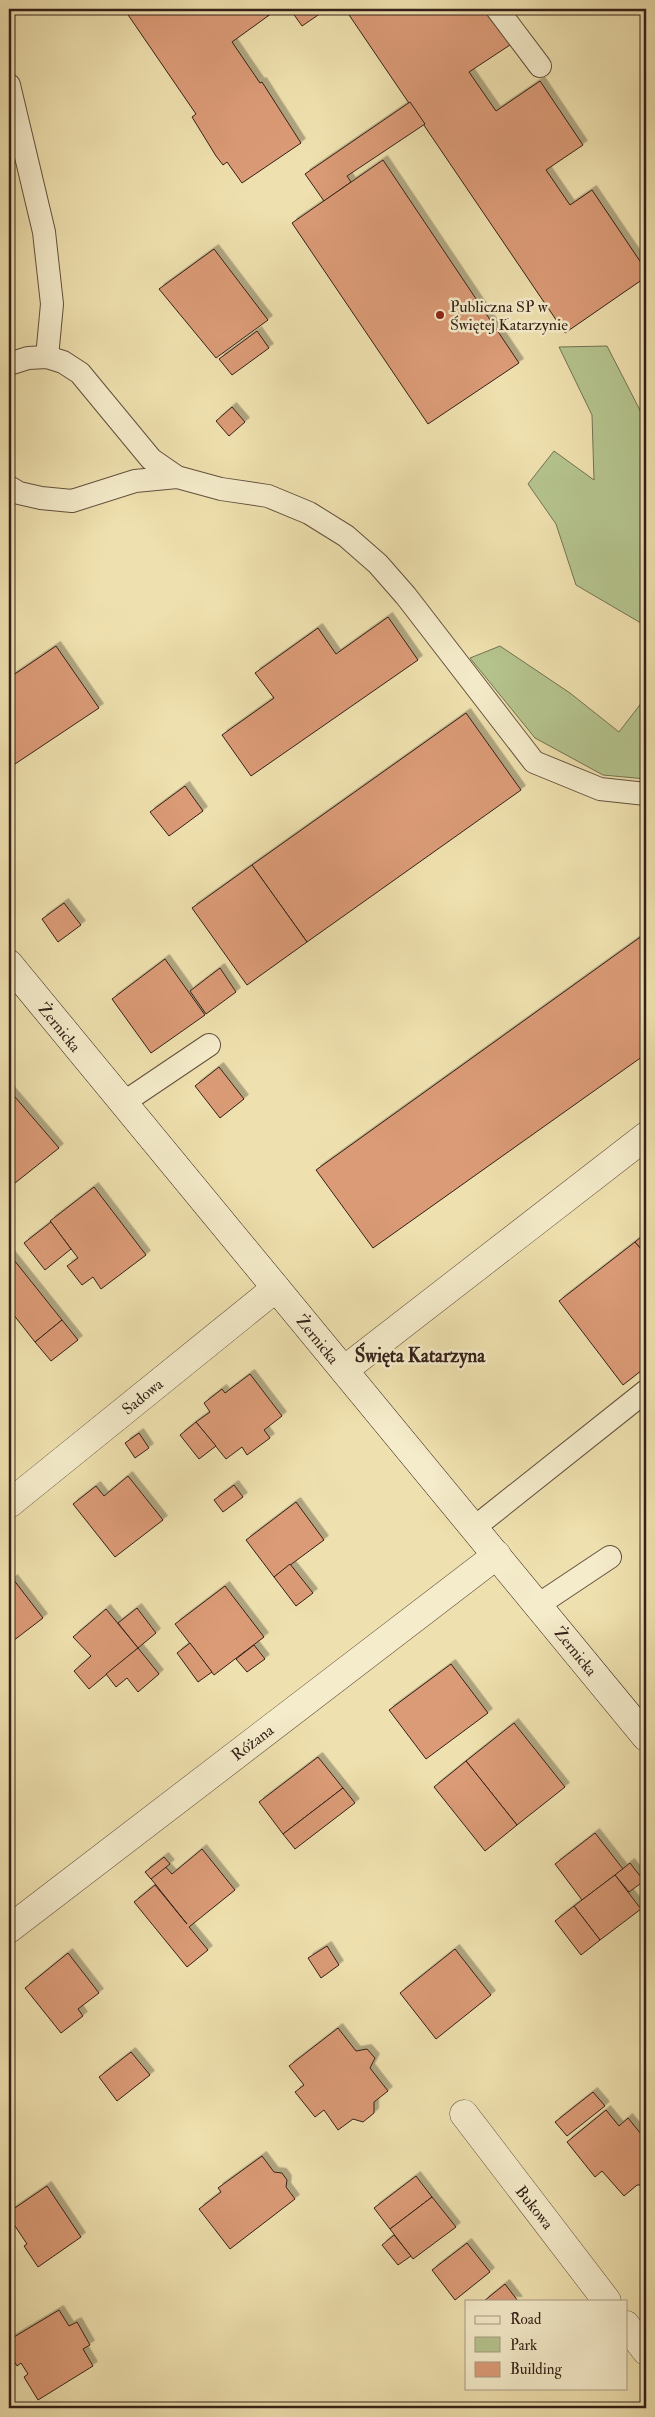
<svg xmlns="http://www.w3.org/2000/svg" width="655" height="2417" font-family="'IM FELL Double Pica',serif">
<defs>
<filter id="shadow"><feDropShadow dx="4.5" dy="-4.5" stdDeviation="0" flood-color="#0004"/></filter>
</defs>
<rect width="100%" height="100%" fill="#efe1af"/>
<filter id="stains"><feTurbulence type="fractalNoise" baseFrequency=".004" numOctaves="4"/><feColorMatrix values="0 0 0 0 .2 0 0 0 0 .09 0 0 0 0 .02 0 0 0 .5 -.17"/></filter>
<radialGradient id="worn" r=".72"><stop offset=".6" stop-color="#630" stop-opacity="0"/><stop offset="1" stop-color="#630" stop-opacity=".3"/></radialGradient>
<g fill="#b5c48e" stroke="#747253">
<path d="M607,346L644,418H646V626L576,585L556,524L528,484L554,451L594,480L592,415L559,347Z"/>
<path d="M500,646L570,693L619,732L646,697V779L603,775L535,738L470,658Z"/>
</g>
<g fill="#db9b77" stroke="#342018" filter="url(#shadow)">
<path d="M124,9H203L204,11L207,9H262L268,16L232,42L260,83L262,82L301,143L242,183L227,162L223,165L216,156L192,117L196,114Z"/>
<path d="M262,9H278L268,16Z"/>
<path d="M290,9H327L302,26Z"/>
<path d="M345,9H490L513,43L469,72L496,111L540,81L583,145L546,170L570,205L592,190L646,270V277L565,333Z"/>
<path d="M410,102L425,124L347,176L351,182L324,201L305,174Z"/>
<path d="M383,160L519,363L428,424L292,223Z"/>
<path d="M214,249L268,320L216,358L159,289Z"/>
<path d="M257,331L269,348L232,375L219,359Z"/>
<path d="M232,407L245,422L229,436L216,421Z"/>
<path d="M388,617L418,660L251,776L222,735L274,698L255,673L318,628L336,654Z"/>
<path d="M56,646L99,708L9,768V678Z"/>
<path d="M466,713L521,790L307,942L252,865Z"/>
<path d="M185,786L203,811L169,836L150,812Z"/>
<path d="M252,865L307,942L247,985L192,908Z"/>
<path d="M64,903L81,925L58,942L42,919Z"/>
<path d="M646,933V1054L373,1248L316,1170Z"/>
<path d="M165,959L205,1015L151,1053L112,999Z"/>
<path d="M220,968L236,992L206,1014L190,991Z"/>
<path d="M219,1067L244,1099L220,1118L195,1086Z"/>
<path d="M9,1090L59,1148L10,1187L9,1186Z"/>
<path d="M94,1187L146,1255L101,1289L93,1277L82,1285L67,1266L78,1258L50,1221Z"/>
<path d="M51,1222L71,1249L45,1270L24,1243Z"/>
<path d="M646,1233V1255L635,1242Z"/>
<path d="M635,1242L646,1255V1367L623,1385L559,1301Z"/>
<path d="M10,1255L62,1320L35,1342L9,1309Z"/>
<path d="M62,1320L78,1340L51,1361L35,1342Z"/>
<path d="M250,1374L282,1416L264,1430L270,1438L247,1455L242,1447L226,1459L196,1422L210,1412L204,1403L222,1389L225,1393Z"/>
<path d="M196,1422L216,1446L199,1459L180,1435Z"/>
<path d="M139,1433L149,1448L135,1458L125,1443Z"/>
<path d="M128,1476L163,1520L115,1557L73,1504L96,1486L104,1496Z"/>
<path d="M234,1485L243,1497L223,1512L214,1500Z"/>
<path d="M296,1502L324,1540L274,1577L246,1540Z"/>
<path d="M290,1564L313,1593L296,1606L274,1577Z"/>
<path d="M13,1579L43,1618L9,1644V1583Z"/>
<path d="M225,1586L264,1637L214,1675L175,1624Z"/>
<path d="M137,1608L156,1633L138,1648L118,1623Z"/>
<path d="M106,1609L138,1648L89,1689L74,1671L91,1656L73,1637Z"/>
<path d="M190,1643L212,1672L198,1682L177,1653Z"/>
<path d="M254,1645L265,1659L247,1672L236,1659Z"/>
<path d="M138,1648L159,1674L138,1692L127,1678L116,1687L106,1674Z"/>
<path d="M451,1664L488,1713L426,1759L389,1710Z"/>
<path d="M514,1723L565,1787L517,1825L466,1761Z"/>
<path d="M318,1757L343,1788L283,1834L259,1802Z"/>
<path d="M466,1761L517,1825L485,1851L434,1787Z"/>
<path d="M343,1788L355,1803L295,1849L283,1834Z"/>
<path d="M595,1833L623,1869L582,1900L555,1864Z"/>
<path d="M202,1849L235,1890L189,1927L208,1950L187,1967L134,1902L155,1885L187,1924L148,1875L162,1863L172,1874Z"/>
<path d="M164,1857L170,1864L151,1879L145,1872Z"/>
<path d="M630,1863L644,1881L629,1892L615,1875Z"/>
<path d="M615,1875L641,1909L600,1940L574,1906Z"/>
<path d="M574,1906L600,1940L581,1955L555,1921Z"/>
<path d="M327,1946L339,1965L321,1978L308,1958Z"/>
<path d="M455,1949L491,1995L436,2039L400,1993Z"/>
<path d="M68,1953L99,1993L78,2009L83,2016L61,2033L25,1988Z"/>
<path d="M338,2028L356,2051L367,2049L375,2058L370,2068L388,2091L374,2102V2113L363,2122L353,2119L338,2130L324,2110L315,2117L295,2092L304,2085L289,2066Z"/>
<path d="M131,2052L150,2075L117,2101L99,2077Z"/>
<path d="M593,2092L605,2106L567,2136L555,2122Z"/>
<path d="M606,2110L619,2126L628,2118L646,2140V2185H637L624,2196L602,2171L595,2177L567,2142Z"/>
<path d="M262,2156L274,2172L282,2173L287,2180L286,2187L295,2199L230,2249L199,2209L221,2192L218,2188Z"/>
<path d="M416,2176L432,2197L390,2229L374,2208Z"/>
<path d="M47,2186L81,2237L38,2267L24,2246L27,2244L9,2217V2212Z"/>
<path d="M432,2197L456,2227L413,2259L390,2229Z"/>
<path d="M394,2235L411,2256L398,2265L382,2245Z"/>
<path d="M467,2243L490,2272L455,2300L432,2270Z"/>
<path d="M505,2284L518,2301H484Z"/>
<path d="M59,2310L69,2326L77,2322L90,2345L83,2349L93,2366L38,2400L24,2377L28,2374L21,2363L17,2366L9,2352V2340Z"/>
</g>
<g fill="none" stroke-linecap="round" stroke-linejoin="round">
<defs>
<g id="lane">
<path d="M497,9L540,66"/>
<path d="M9,85L44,232L52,304L47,357"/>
<path d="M9,364L28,358L47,357L63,362L80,373L151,459L177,477L221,489L268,496L309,513L346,536L378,564L406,596L534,762L600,789L646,794"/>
<path d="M9,487L19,493L41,498L72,501L135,481L177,477"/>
<path d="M123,1103L209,1045"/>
<path d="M475,1527L646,1391"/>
<path d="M538,1605L610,1557"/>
</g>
<g id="street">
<path d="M344,1370L646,1136"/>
<path d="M9,1504L276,1288"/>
<path d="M9,1929L497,1555"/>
<path d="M464,2114L607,2301"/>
<path d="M626,2325L646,2351"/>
</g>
<path id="secondary" d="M9,964L646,1737"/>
</defs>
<use href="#lane" stroke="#63503e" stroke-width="24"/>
<use href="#street" stroke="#63503e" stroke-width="29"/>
<use href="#secondary" stroke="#342018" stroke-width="29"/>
<use href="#lane" stroke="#f5eccb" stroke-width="22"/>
<use href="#street" stroke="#f5eccb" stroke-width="28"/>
<use href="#secondary" stroke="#f5eccb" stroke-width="28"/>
</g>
<circle fill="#8f2418" stroke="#f5eccb" stroke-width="2" cx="440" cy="315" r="5"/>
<g text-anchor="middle" stroke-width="5" stroke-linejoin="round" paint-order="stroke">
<g font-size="16" fill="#342018" stroke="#f5eccb" text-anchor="start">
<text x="450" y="312">Publiczna SP w<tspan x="450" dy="18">Świętej Katarzynie</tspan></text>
</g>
<g font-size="16" fill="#342018" stroke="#f5eccb">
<text transform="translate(60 1027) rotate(51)" y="6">Żernicka</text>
<text transform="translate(318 1339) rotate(51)" y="6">Żernicka</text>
<text transform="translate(142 1396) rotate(-39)" y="6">Sadowa</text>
<text transform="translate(576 1651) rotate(51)" y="6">Żernicka</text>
<text transform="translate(252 1742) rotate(-37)" y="6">Różana</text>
<text transform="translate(535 2207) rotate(52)" y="6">Bukowa</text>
</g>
<g font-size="19" font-weight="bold" fill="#342018" stroke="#f5eccb">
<text x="420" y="1362">Święta Katarzyna</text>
</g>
</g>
<rect width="655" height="2417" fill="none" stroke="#efe1af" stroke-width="30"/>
<rect x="10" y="10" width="635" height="2397" fill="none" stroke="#342018" stroke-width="2.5"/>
<rect x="15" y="15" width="625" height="2387" fill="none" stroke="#342018"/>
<rect x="465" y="2300" width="162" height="90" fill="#f5eccb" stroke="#a89a83"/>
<rect x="475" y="2316" width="25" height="8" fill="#f5eccb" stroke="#a89a83"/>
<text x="510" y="2324" font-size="15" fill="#342018">Road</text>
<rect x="475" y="2337" width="25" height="15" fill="#b5c48e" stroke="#a89a83"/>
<text x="510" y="2350" font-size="15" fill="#342018">Park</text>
<rect x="475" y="2362" width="25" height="15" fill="#db9b77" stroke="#a89a83"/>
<text x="510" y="2374" font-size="15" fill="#342018">Building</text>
<rect width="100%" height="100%" filter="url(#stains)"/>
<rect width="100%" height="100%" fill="url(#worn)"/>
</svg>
